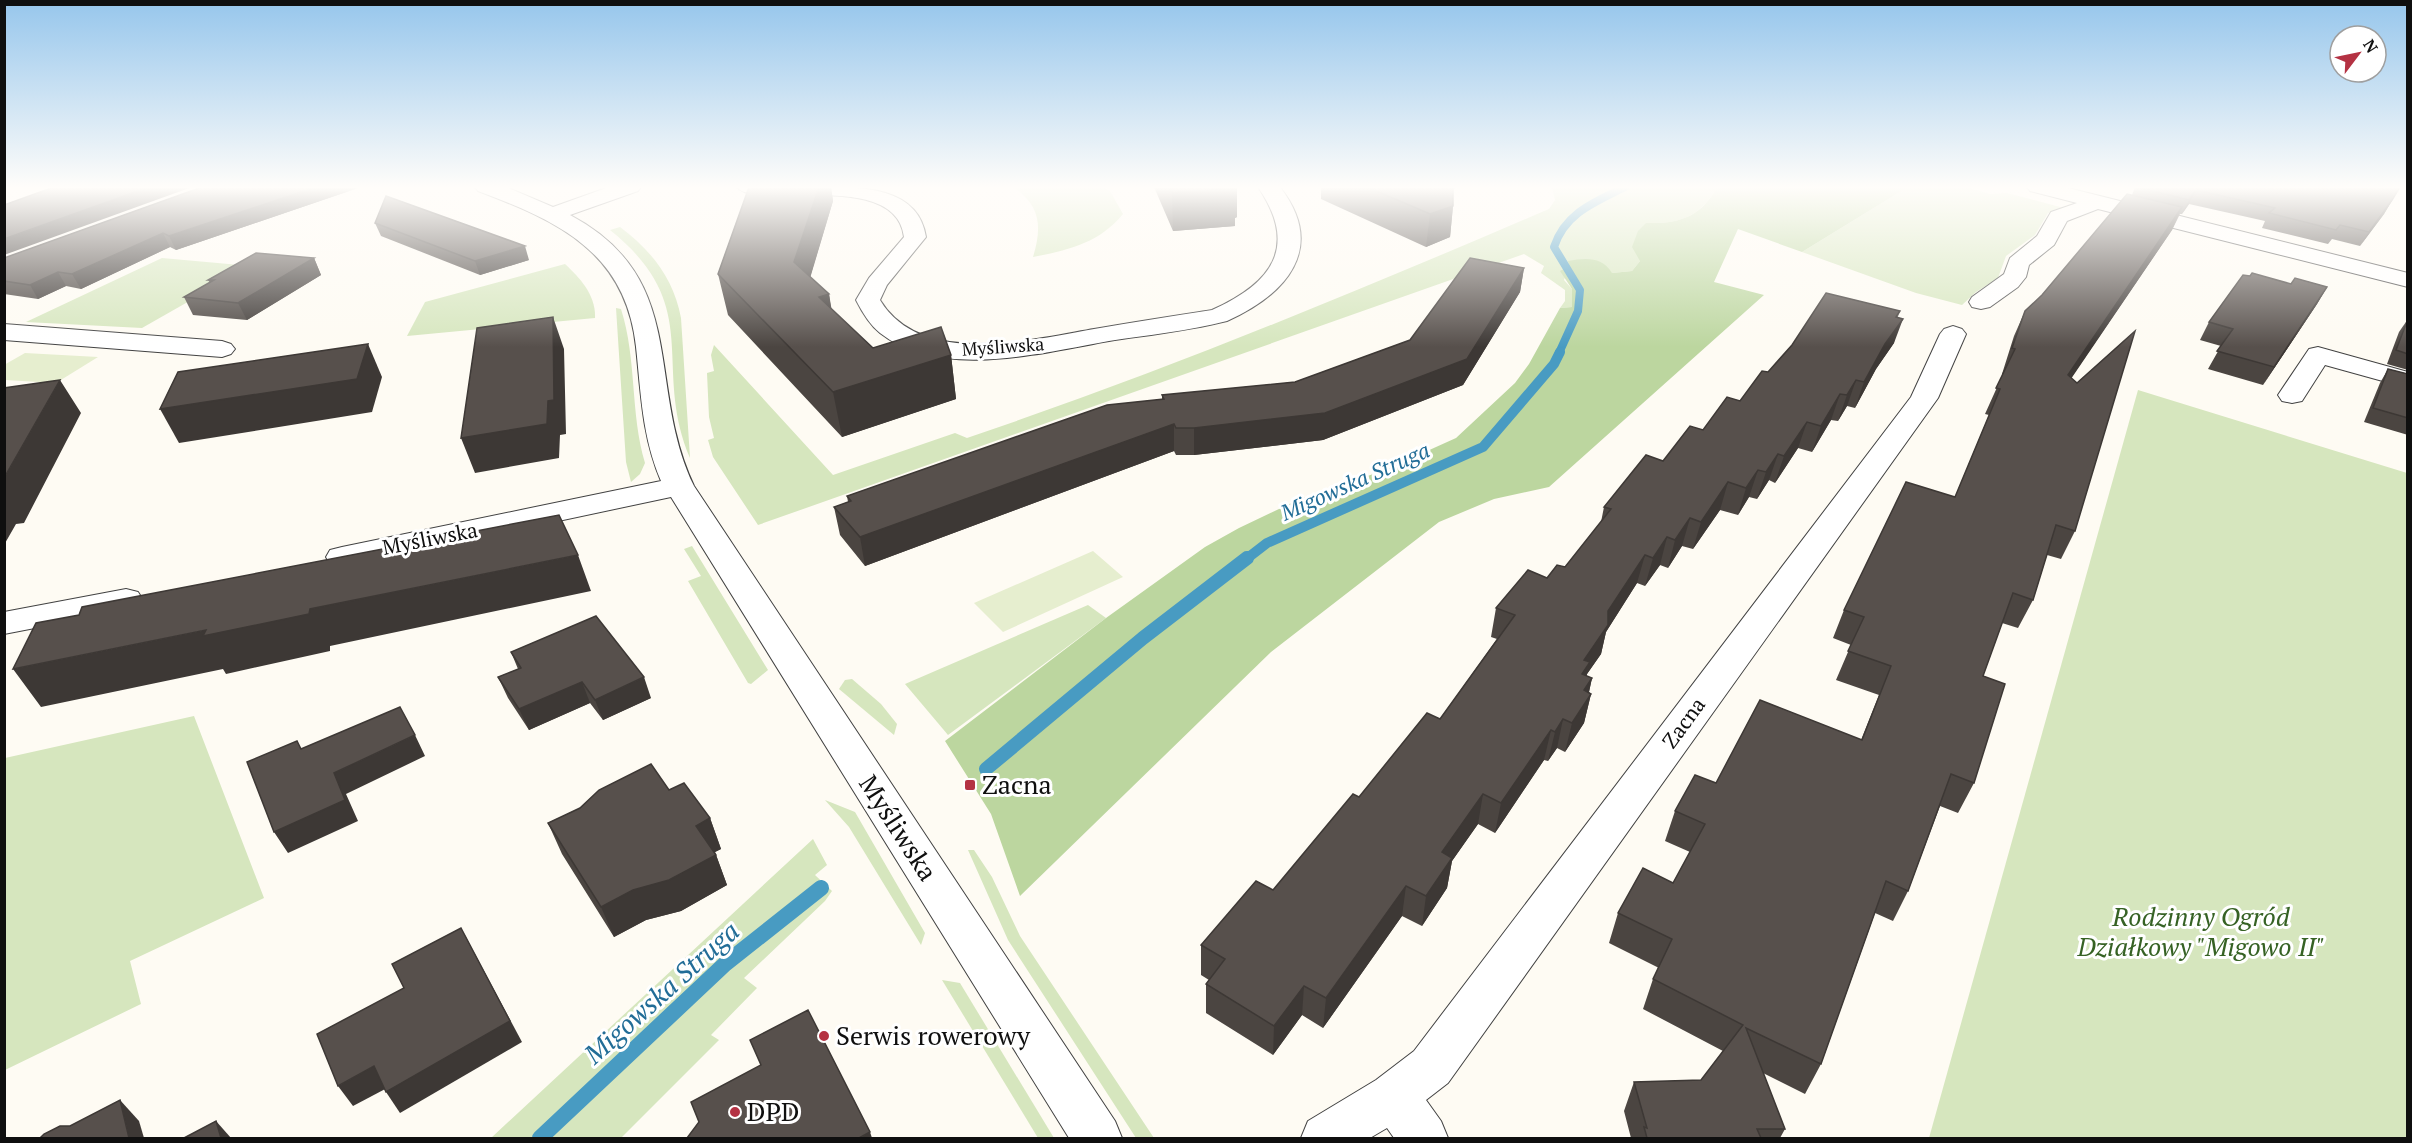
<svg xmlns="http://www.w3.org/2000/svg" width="2412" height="1143" font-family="'PT Serif',serif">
<rect width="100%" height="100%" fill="#fefbf3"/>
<g fill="#d6e6be">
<path d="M1014,187H1103L1110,191L1123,214C1099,243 1069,250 1033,257C1042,227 1041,207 1014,187Z"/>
<path d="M1552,187H1717C1700,217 1680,224 1646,223L1640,261L1632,271L1612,273L1569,266L1564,280L1572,289V307L1560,308L1565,301V290L1541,273L1544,266L1524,254L758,525L713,457L708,440L714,438L709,417L707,373L714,371L711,355L714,345L833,475L955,433L967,438C1165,371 1358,291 1549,209L1555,200Z"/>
<path d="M1908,187H1966L1990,194L2007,193L2064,208L2048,213L2035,235L2006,256L1998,278L1976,292L1962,305L1916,293L1802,252Z"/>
<path d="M620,227C651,250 674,279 681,318L690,458C651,365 706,307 610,230Z"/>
<path d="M162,258L251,266L142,328L26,322Z"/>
<path d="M565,264C580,278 596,295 595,318L407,336L425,302Z"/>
<path d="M616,308L621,309C637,359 630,413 645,463L640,474L631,482L626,462Z"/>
<path d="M2138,390L2407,473V1138H1929Z"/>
<path d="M692,546L768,670L751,684L748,683L688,581L701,576L684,549Z"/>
<path d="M1088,605L1106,618L948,735L905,684Z"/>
<path d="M852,679L881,704L897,724L894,735L839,689L845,680Z"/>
<path d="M194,716L264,898L130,961L141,1004L5,1070V758Z"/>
<path d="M825,800L855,812L925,933L921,945L849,827Z"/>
<path d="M813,839L827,865L815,875L832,891L825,901L744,978L757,988L711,1035L719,1040L621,1138H491Z"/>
<path d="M968,850H974L992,877L1020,936L1154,1138H1136L1008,940Z"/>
<path d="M942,980L960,983L1054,1138H1038Z"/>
</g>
<path fill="#bcd69f" d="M1717,187H1908L1802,252L1738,229L1714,282L1764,295L1549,487L1494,499L1439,522L1271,652L1020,896L991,814L945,741L1106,618L1205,547L1239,528L1300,499L1385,470L1456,438L1515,383L1529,364L1560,308L1572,307V289L1560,271L1569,266L1568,261C1585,258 1602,256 1612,273L1632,271L1640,261L1632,247L1638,231L1646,223C1679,224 1701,217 1717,187Z"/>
<g fill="#e6eecf">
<path d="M25,353L98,357L56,383L5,380L4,365Z"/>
<path d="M1093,551L1123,577L1003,632L974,603Z"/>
</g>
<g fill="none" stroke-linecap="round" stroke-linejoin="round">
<path stroke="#489bc2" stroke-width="8" d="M1559,353L1578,311L1580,290L1554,247C1565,213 1595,202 1625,187"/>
<path stroke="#489bc2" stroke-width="10" d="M1245,560L1267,543L1483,447L1554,364L1560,352"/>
<path stroke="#489bc2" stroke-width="14" d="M986,769L1143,638L1247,558"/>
<path stroke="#489bc2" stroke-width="16" d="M540,1138L725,964L821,888"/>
<defs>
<g id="minor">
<path d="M475,187H506L553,207L609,187H641L638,191L570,215C691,279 645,384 694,486L1115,1121L1122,1138H1069L671,497L342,567L330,564L326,557L330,550L342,547L661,481C642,437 641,393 636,347C626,252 558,221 478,191Z"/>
<path d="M737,187C762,187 787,187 811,187C853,187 918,183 926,237L887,285L880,300C921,368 1030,340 1094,329C1133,322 1173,316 1212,310C1272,283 1299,247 1258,187H1280C1328,249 1285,295 1227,321C1188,331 1148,335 1109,341C1041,353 940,380 880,333C870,325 862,312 856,300L869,278L904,237C896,168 753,211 737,187Z"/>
<path d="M2027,187H2064L2408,273V287L2098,209L2067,221L2054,245L2029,265L2026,277L2018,287L1990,307L1981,309L1972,307L1969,302L1972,297L2004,274L2010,258L2037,236L2051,212L2077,203L2030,191Z"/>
<path d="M4,324L222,341L231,344L235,349L231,354L222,357L4,340Z"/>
<path d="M1953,326L1962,329L1966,334L1938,398L1448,1083L1426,1100L1441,1121L1448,1138H1394L1387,1128L1370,1138H1301L1308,1121L1376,1080L1414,1051L1911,397L1940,334L1944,329Z"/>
<path d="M2318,347L2408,372V388L2325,365L2302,401L2292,403L2282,401L2278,395L2309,349Z"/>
<path d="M126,589L138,592L143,600L138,608L4,634V612Z"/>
</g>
</defs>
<use href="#minor" stroke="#424242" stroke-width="2"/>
<use href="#minor" fill="#fff" fill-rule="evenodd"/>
</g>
<g fill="#4b4541">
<path d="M202,187H361L176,250L170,247L81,289L66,286L38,299L4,294V258Z"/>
<path d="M749,187H831L833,201L810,277L829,294L831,309L873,348L951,355L956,399L842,437L728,315L718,274Z"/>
<path d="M1154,187H1237V217L1235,218V226L1173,231Z"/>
<path d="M1321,187H1459L1453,189V206L1450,237L1426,247L1321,199Z"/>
<path d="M2135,187H2400L2384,214L2360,246L2332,239L2328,244L2262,228L2265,221L2189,204L2182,214H2180L2172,230L2071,378L2075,531L2061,559L2047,555L2033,600L2018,628L2002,623L1983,676L1974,783L1958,813L1940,806L1908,891L1893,921L1875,913L1821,1064L1805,1094L1763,1073L1785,1129L1780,1138H1631L1624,1111L1634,1082L1701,1080L1723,1051L1643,1009L1653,979L1659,968L1609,943L1618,913L1673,883L1690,852L1665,841L1675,811L1716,783L1861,740L1879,695L1836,680L1851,645L1833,638L1844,610L1955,497L1989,415L1985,414L2003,374H2002L2014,336L2025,311L2042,295L2132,195Z"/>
<path d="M375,223L529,260L480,275L381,236Z"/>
<path d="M314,258L321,275L247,320L193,315L184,297L210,283L208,280Z"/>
<path d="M1524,268L1520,292L1463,385L1323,440L1194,455H1176L1174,451L865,566L840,535L834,507L848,502L847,496L1162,400V395L1295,382L1410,340Z"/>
<path d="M2291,284L2327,287L2317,304L2263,385L2208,369L2221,346L2200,340L2209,322Z"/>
<path d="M1897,317L1894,343L1876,369L1855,408L1847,406L1838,421L1831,420L1812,452L1798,448L1775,483L1769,480L1757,499L1749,497L1738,515L1720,510L1693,549L1682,546L1668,568L1660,565L1645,586L1637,583L1606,632L1601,654L1587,674L1586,676L1592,678L1589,692L1591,694L1584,723L1565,752L1557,748L1548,761L1544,760L1495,833L1478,824L1452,861L1447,888L1422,926L1402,916L1323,1028L1302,1015L1273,1055L1206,1013V984L1209,980L1201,975V945L1273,890L1359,797L1440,719L1497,639L1491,637L1496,608L1565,567L1601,522L1604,507L1740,401L1768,372Z"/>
<path d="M2408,319V370L2387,364L2399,332Z"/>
<path d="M2388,369L2408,374V435L2364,422L2380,383Z"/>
<path d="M511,652L651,698L603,720L590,703L529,730L508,698L498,677L518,669Z"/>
<path d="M669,790L710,818L721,849L715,852L727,885L681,911L646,920L614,937L562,854L548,823L580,808Z"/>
</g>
<g fill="#3d3835">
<path d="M149,187H192L4,255V239Z"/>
<path d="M316,187H361L176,250L169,236Z"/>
<path d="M819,187H831L833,201L803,302L794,262Z"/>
<path d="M1231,187H1237V217L1235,218V226L1173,231L1172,193Z"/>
<path d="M2400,187L2384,214L2360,246L2369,232Z"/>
<path d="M2196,190L2189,204L2182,214L2189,200Z"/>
<path d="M1453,206L1450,237L1426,247L1430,214Z"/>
<path d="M2182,207L2172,230L2056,401L2068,375Z"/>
<path d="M163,233L170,247L81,289L72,274Z"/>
<path d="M525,246L529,260L480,275L475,261Z"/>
<path d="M314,258L321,275L247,320L238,303Z"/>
<path d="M1524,268L1520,292L1463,385L1323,440L1194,455V428L1325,413Z"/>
<path d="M58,272L66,286L38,299L30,285Z"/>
<path d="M2327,287L2317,304L2263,385L2274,367Z"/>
<path d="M829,294L836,336L819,297Z"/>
<path d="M1900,311L1890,337L1903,319L1894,343L1876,369L1855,408L1864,382Z"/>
<path d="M553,317L564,349L566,434L560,435L559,458L475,473L461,438Z"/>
<path d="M368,344L382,377L372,412L179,443L160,409Z"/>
<path d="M951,355L956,399L842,437L833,392Z"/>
<path d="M60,380L81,413L24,523L16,524L4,545V478Z"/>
<path d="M1856,380L1847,406L1838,421L1847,395Z"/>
<path d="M1840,394L1831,420L1812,452L1821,426Z"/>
<path d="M1807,422L1798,448L1775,483L1784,456Z"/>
<path d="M1174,424V451L865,566L860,537Z"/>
<path d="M1778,454L1769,480L1757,499L1766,472Z"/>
<path d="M1758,470L1749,497L1738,515L1746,488Z"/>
<path d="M1728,482L1720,510L1693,549L1701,522Z"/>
<path d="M1690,518L1682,546L1668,568L1675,540Z"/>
<path d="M1667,537L1660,565L1645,586L1653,558Z"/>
<path d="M578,555L591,591L330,646V651L226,674L223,669L41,707L13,669Z"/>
<path d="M1645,555L1637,583L1606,632L1601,654L1587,674L1583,691L1575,703L1584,660L1608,611Z"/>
<path d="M644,677L651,698L603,720L595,700Z"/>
<path d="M1592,678L1587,701L1591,694L1584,723L1565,752L1572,723L1584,690Z"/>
<path d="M582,682L590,703L529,730L519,709Z"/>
<path d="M1563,719L1557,748L1548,761L1555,732Z"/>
<path d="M1551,730L1544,760L1495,833L1501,803Z"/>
<path d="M415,735L425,756L346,794L358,821L288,853L274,832L334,773Z"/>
<path d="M1483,794L1478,824L1452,861L1447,888L1422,926L1426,896L1442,852Z"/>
<path d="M710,818L721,849L707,856L696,826Z"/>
<path d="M716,855L727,885L681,911L646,920L614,937L601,907L633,890Z"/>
<path d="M1406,886L1402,916L1323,1028L1326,998Z"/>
<path d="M461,928L522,1042L400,1113L386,1092Z"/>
<path d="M1304,986L1302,1015L1273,1055L1274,1026Z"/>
<path d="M374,1066L389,1087L353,1106L338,1086Z"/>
<path d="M120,1100L139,1121L144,1138H129Z"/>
<path d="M216,1121L231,1138H221Z"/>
<path d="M870,1132L872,1138H859Z"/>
</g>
<g fill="#57504c" stroke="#3d3835" stroke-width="1.5">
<path d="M54,187H149L4,239V205Z"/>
<path d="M202,187H316L169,236L163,233L72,274L58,272L30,285L4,281V258Z"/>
<path d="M749,187H819L794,262L829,294L819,297L873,348L941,327L951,355L833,392L718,274Z"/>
<path d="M1170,187H1235V188L1172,193Z"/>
<path d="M1367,187H1453V206L1430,214Z"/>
<path d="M2137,187H2400L2392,200L2369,232L2340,225L2336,230L2269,213L2275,208L2196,190L2189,200Z"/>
<path d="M2127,194L2182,207L2068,375L2077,383L2135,331L2075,531L2056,525L2033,600L2013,593L1983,676L2005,684L1974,783L1951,774L1908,891L1886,881L1821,1064L1746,1028L1785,1129H1757L1761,1138H1647L1644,1127L1647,1128L1634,1082L1701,1080L1743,1025L1653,979L1672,939L1618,913L1643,868L1673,883L1705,824L1675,811L1695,775L1716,783L1760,700L1862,740L1891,666L1848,651L1864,617L1844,610L1906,482L1955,497L2000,389L1996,388L2015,349L2012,348L2025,311L2042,295Z"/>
<path d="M386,196L525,246L475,261L375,223Z"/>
<path d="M256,253L314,258L238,303L184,297L214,280H208Z"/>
<path d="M1470,258L1524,268L1467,359L1325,413L1194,428H1176L1174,424L860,537L834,507L851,501L847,496L1107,405L1164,399L1162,395L1295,382L1410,340Z"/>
<path d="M2252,273L2291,284L2295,278L2327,287L2274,367L2217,351L2233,329L2209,322L2243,275L2250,276Z"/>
<path d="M1826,293L1900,311L1896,317L1903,319L1885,344L1864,382L1856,380L1847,395L1840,394L1821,426L1807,422L1784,456L1778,454L1766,472L1758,470L1746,488L1728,482L1701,522L1690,518L1675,540L1667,537L1653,558L1645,555L1608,611V625L1584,660L1590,662L1582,674L1592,678L1584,690L1591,694L1572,723L1563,719L1555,732L1551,730L1501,803L1483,794L1442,852L1452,858L1426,896L1406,886L1326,998L1304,986L1274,1026L1206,984L1225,959L1201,945L1256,881L1273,890L1353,794L1359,797L1427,713L1440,719L1515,615L1496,608L1528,570L1547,578L1557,565L1565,567L1611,509L1604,507L1646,455L1663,461L1690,426L1703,430L1727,397L1740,401L1762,371L1768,372L1792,345Z"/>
<path d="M553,317L554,400L548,401L547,424L461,438L477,328Z"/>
<path d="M2408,319V354L2396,350Z"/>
<path d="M368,344L357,379L160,409L178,372Z"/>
<path d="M2388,369L2408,374V418L2373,408Z"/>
<path d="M60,380L4,478V388Z"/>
<path d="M559,515L578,555L310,609L309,614L203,636L206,630L13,669L36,623L79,615L82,607Z"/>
<path d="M596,616L644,677L595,700L582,682L519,709L498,677L521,668L511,652Z"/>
<path d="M400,707L415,735L334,773L345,800L274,832L247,762L297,741L301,749Z"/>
<path d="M651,764L669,790L684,783L710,818L696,826L716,855L669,880L633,890L601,907L548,823L580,808L599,790Z"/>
<path d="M461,928L510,1021L386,1092L374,1066L338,1086L317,1034L404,988L392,964Z"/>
<path d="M808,1010L870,1132L859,1138H687L699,1122L691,1102L761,1065L750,1040Z"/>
<path d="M120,1100L129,1138H40L44,1134L60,1126H70Z"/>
<path d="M216,1121L221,1138H184Z"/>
</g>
<linearGradient id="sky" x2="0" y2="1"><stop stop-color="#96c6ec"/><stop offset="0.54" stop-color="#fffdfa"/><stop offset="1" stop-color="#fffdfa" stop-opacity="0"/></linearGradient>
<rect width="2412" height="347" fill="url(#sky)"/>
<g fill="#b43243" stroke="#fff" stroke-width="2">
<rect x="964" y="779" width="12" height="12" rx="3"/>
<circle cx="824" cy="1036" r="6"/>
<circle cx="735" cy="1112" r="6"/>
</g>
<g text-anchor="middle" stroke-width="6" stroke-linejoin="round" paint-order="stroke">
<g font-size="18" fill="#0f0f0f" stroke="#fff">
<text transform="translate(1003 347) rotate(-4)" y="6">Myśliwska</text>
</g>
<g font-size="21" fill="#0f0f0f" stroke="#fff">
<text transform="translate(430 539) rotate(-11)" y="7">Myśliwska</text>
<text transform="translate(1684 723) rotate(-54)" y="7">Zacna</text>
</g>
<g font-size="22" font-style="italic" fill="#226d97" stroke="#fff">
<text transform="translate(1355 481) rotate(-24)" y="8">Migowska Struga</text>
</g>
<g font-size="26" fill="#0f0f0f" stroke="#fff" text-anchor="start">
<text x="982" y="794">Zacna</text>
<text x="836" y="1045">Serwis rowerowy</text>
<text x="747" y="1121">DPD</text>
</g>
<g font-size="26" fill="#0f0f0f" stroke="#fff">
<text transform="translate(898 828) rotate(57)" y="9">Myśliwska</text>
</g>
<g font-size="26" font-style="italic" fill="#366224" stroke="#fff">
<text x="2201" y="926">Rodzinny Ogród<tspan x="2201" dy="30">Działkowy "Migowo II"</tspan></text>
</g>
<g font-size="27" font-style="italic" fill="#226d97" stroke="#fff">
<text transform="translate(662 993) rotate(-42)" y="9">Migowska Struga</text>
</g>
</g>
<rect width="2412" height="1143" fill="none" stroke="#0f0f0f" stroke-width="12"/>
<g transform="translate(2358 54) rotate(58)"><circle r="28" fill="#ffffff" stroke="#9f9f9f" stroke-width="1.5"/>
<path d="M0-4.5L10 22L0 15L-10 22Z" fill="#b43243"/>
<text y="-9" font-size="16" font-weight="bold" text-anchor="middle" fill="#0f0f0f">N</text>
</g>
</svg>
